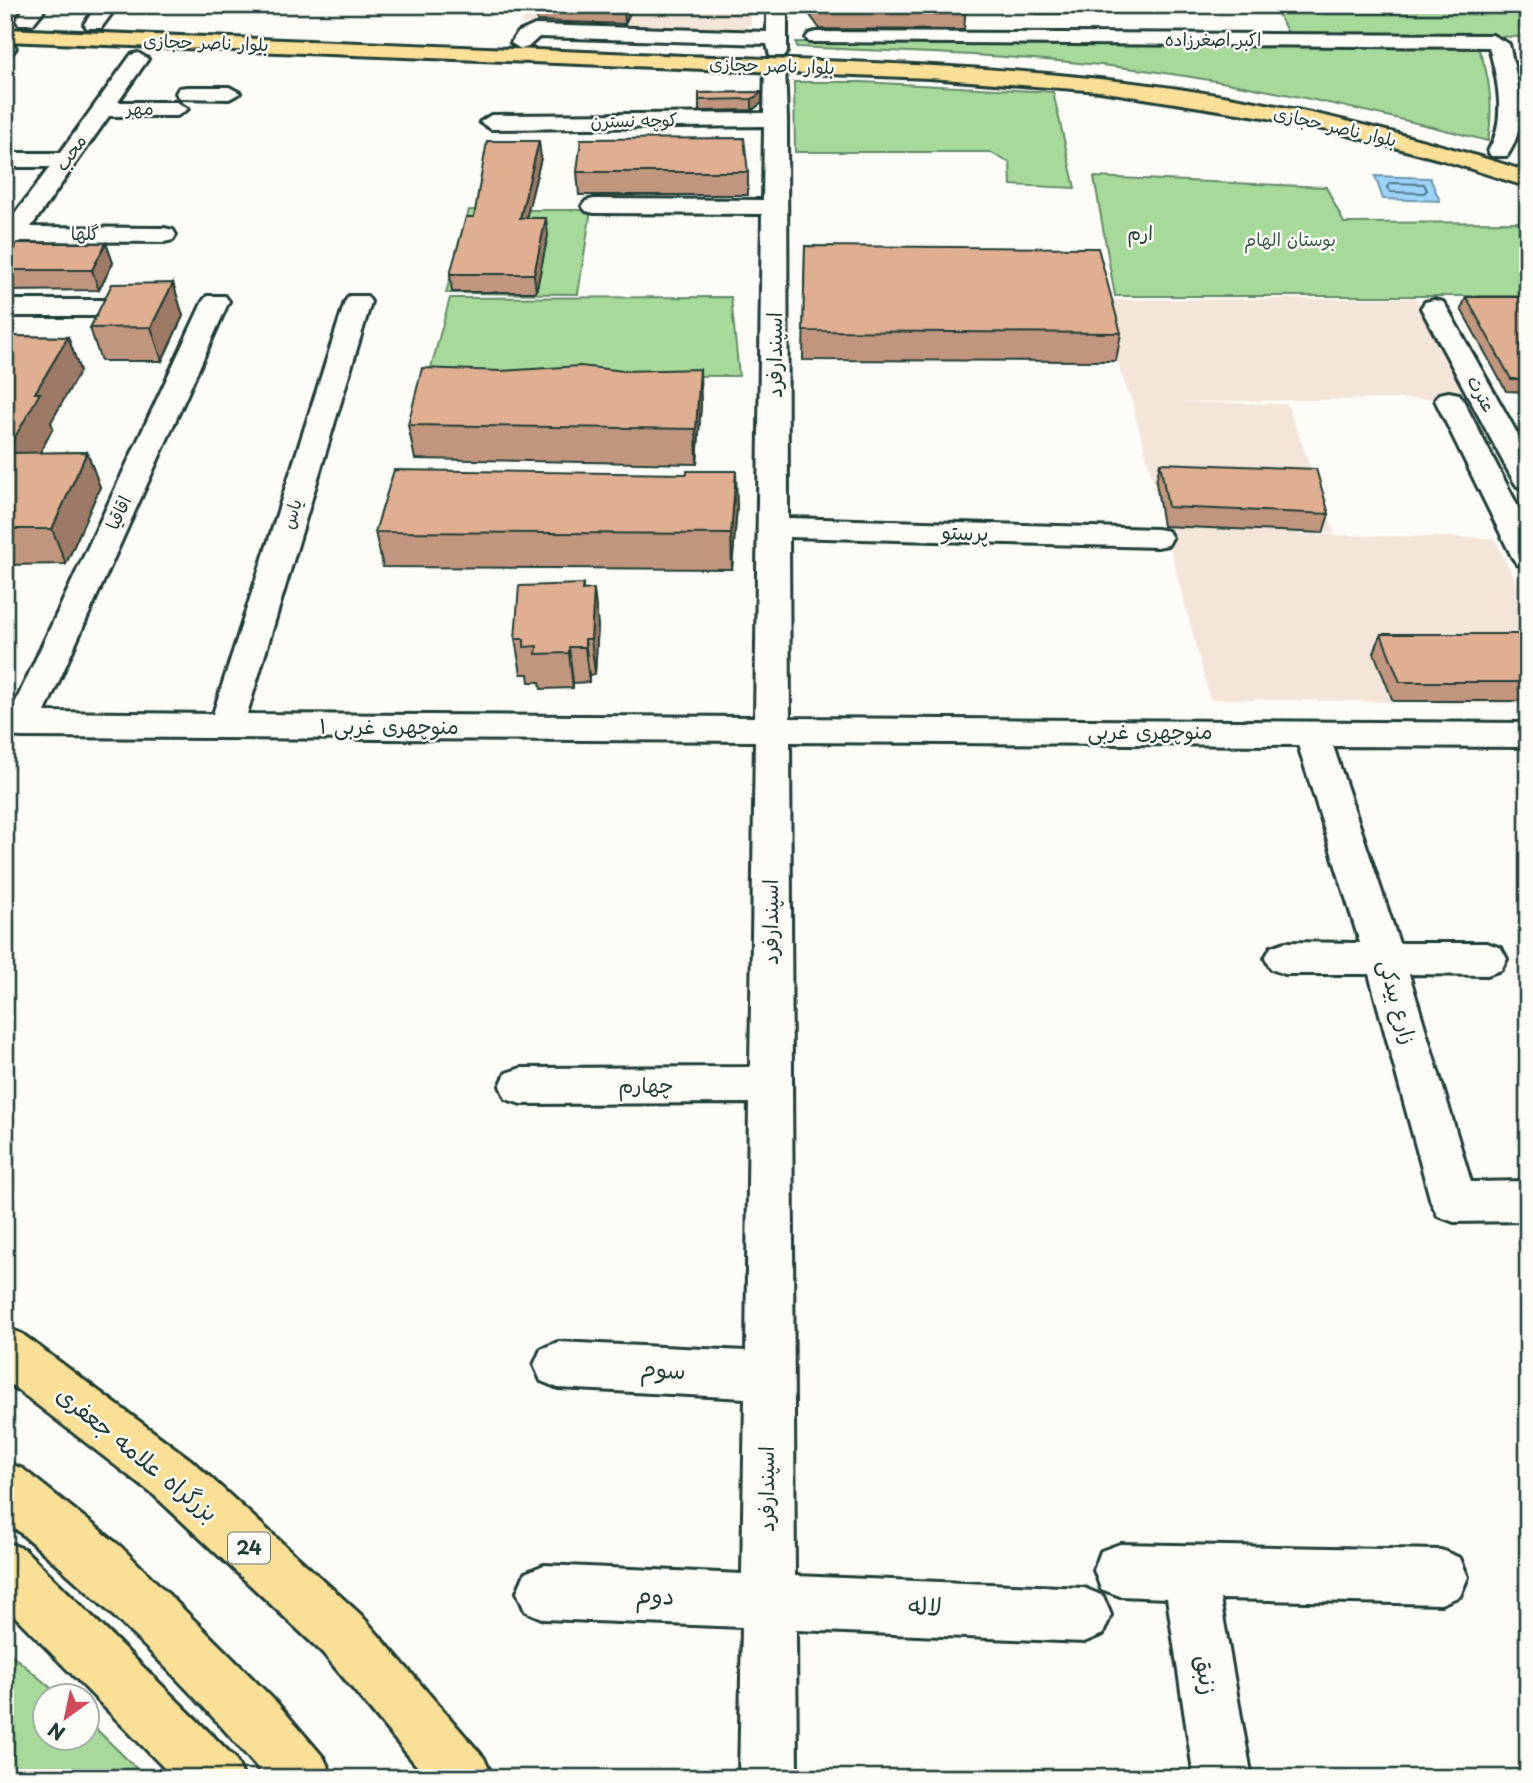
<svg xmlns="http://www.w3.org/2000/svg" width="1533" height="1783" font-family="'Playpen Sans','Playpen Sans Arabic',sans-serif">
<rect width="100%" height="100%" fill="#fdfcf7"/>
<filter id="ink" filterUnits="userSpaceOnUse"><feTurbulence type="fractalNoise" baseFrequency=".0143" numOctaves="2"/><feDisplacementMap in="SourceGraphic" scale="14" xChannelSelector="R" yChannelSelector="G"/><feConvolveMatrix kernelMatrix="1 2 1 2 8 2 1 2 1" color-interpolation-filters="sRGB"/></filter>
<g filter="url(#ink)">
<g fill="#f4e5d9">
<path d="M527,5H751V25L735,31L522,24Z"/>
<path d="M1416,298L1466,398L1177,402L1287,404L1335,533L1288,534L1494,538L1528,606V704L1210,699L1132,402L1121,374L1105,300Z"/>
</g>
<g fill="#a7d99b" stroke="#638b68" stroke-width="2">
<path d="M1273,5H1528V37L1288,33Z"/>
<path d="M796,42L1468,43L1478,48C1491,75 1493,112 1488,141C1376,112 1266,87 1151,71C1034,55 915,53 797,47Z"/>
<path d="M794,82H861L1053,92L1075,188L1011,185L1010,163L990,152H795Z"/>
<path d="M1094,177L1326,187L1344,223L1528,222V296H1115Z"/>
<path d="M469,210H591L578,294L446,293Z"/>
<path d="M731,297L739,376L429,375L450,298Z"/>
<path d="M5,1649L59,1695L46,1696V1738H88V1721L146,1778H16L5,1769Z"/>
</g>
<path fill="#9bd3fb" stroke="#6997ab" stroke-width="2" d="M1375,176L1430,178L1440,201L1383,199Z"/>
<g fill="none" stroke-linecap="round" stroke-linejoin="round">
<path stroke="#517984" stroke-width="2" d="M1390,183L1424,184L1427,190L1424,193L1390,192L1387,187Z"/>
<defs>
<g id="minor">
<path d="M27,5H48L33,24H19L16,20Z"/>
<path d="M98,5H118L101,28H87L84,24Z"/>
<path d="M239,5L228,12L218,6L219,5Z"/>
<path d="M767,5H787V52L784,56H770L767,44L539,37L528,47L521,49L511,43L517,33L535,25L767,32Z"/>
<path d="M1119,5L1109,11L1036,12L1026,6Z"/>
<path d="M816,32L1492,35L1509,44C1517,82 1531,121 1507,156H1491L1488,151C1507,121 1498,80 1489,47L809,42L806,38L809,34Z"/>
<path d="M5,42L13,44L16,48L13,52L5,54Z"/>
<path d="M138,53L148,59L118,102H177L188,109L177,116H109L31,227L164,228L173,230L176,235L173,240L164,242L21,241L14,252L5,254V227L50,167H5V153H60L131,55Z"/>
<path d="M775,60L785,66L787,119L788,518L1157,529L1168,531L1172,538L1168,545L1157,547L789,537L790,718L1528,723V747L1333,746L1399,943H1487L1501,948L1507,959L1501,970L1487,975L1409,974L1471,1182L1528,1181V1221L1454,1222L1438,1216L1431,1202L1369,974H1285L1271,969L1265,958L1271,947L1285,942L1360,943L1298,745L790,742L795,1576L1084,1588L1103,1596L1111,1615L1103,1634L1084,1642L796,1630L797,1778H739L742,1627L544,1619L525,1611L517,1592L525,1573L544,1565L742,1574L745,1398L558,1388L541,1381L534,1365L541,1349L558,1342L746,1351L749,1103L521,1104L506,1099L500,1086L506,1073L521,1068L750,1067L755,741L22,737L5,736V712H11L203,301L207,296H225L229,301L45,712L213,714L345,302L349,296H367L371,302L247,714L755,717L762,214L594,213L586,211L582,206L586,201L594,199L763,200L764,126L491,129L480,122L491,115L764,113L765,66Z"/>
<path d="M187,87H229L240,93L229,99L179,98L176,93L179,88Z"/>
<path d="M5,300H116L125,302L129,308L125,314L116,316H5Z"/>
<path d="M1434,300L1443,302L1447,308L1528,453V489L1517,486L1513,480L1421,308L1425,302Z"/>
<path d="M1449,392L1459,394L1463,400L1528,526V567L1517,564L1512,557L1435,400L1439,394Z"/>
<path d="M1120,1544L1441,1550L1460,1558L1468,1577L1460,1596L1441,1604L1220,1599L1252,1778H1194L1167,1598L1120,1596L1101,1589L1094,1570L1101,1551Z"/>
</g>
<path id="major" d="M5,29C224,38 442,46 660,55C806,61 954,63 1099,79C1245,94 1389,127 1528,172V187L1443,160L1337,132L1263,117L1100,91L929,78L5,41Z"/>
<g id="highway">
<path d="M5,1327L22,1334L191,1460L361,1615L484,1758L493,1778H427L323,1653L155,1496L5,1380Z"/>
<path d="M5,1462L23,1469L120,1546L277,1703L324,1758L333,1778H266C188,1684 99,1598 5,1520Z"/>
<path d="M5,1542L24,1549L235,1758L244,1778H174L5,1606Z"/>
</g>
</defs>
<use href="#minor" stroke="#1f3d34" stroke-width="6"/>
<use href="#major" stroke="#1f3d34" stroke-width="6"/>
<use href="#highway" stroke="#1f3d34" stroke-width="6"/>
<use href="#minor" fill="#fdfcf7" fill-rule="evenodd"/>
<use href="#major" fill="#fadf96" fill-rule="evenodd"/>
<use href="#highway" fill="#fadf96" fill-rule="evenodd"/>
</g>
<g fill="#c1967e" stroke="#1f3d34" stroke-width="2">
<path d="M536,5H633L625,24L537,21Z"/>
<path d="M804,5H966L964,30L820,29L804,7Z"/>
<path d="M762,92V103L752,110L699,111V93Z"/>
<path d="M541,158L526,218L548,235L536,292H452L450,274L474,217Z"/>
<path d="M577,172H748V195H579Z"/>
<path d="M106,243L113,263L99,290L8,291L5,282V270Z"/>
<path d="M805,246L1121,333L1116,361L803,360Z"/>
<path d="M173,283L183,316L162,361H101L90,328Z"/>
<path d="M1466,297L1528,298V392L1506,391L1461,309Z"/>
<path d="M5,336L68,337L80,371L51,422L53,428L40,453L87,452L100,487L66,564L5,565Z"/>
<path d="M701,403L697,464L415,459L408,425Z"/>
<path d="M1160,463L1329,514L1323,533L1163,526L1156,482Z"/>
<path d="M687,474L737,506L732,569L383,567L375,532Z"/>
<path d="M583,584V590L598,625L595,674L589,675V682L573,683V688L541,689L540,682H529L528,674H521L515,639Z"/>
<path d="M1381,634H1528V701H1393L1374,653Z"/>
</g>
<g fill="#9d7a66" stroke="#1f3d34" stroke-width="2">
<path d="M625,5H633L625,24L624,8Z"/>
<path d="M762,92V103L752,110V99Z"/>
<path d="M539,141L541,158L522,235L520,218Z"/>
<path d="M546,218L548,235L536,292L534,274Z"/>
<path d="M106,243L113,263L99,290L92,270Z"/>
<path d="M173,283L183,316L162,361L151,327Z"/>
<path d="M68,337L80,371L51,422L53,428L21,488L6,453L35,393Z"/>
<path d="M700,369L701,403L697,464L696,429Z"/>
<path d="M87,452L100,487L66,564L52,529Z"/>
<path d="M736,471L737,506L732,569L731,534Z"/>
<path d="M594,589L598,625L595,674L591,639Z"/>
<path d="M585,639L589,675V682L585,647Z"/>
<path d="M569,647L573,683V688L569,653Z"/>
</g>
<g fill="#e0af92" stroke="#1f3d34" stroke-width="2">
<path d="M536,5H625L624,8Z"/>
<path d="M762,92L752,99L699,100V93Z"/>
<path d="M744,138L748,172H577L581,139Z"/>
<path d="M487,141H539L520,218H546L534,274H450L466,217H474Z"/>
<path d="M17,243H106L92,270H5V263Z"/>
<path d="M805,246L1098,248L1121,333L803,331Z"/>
<path d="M173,283L151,327L90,328L112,284Z"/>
<path d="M1466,297H1527L1528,379H1511Z"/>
<path d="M5,336L68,337L35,393H40L6,453L87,452L52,529H5Z"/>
<path d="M580,366L624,371L700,369L696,429L408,425L422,368L501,371Z"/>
<path d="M1160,463L1316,469L1329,514L1168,507Z"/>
<path d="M394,470L687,474V471H736L731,534L375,532Z"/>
<path d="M583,584L582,590L594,589L591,639H585V647H569V653L536,654L537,646L524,647V639H515L519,586Z"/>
<path d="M1381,634H1528V682H1400Z"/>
</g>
</g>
<g text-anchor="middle" stroke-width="5" stroke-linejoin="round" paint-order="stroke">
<g font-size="18" fill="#1f3d34" stroke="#fdfcf7">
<text x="1213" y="46">اکبر اصغرزاده</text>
<text transform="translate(206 43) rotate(2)" y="6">بلوار ناصر حجازی</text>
<text transform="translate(772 66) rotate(2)" y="6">بلوار ناصر حجازی</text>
<text x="140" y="115">مهر</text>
<text transform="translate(634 121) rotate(-1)" y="6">کوچه نسترن</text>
<text transform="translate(1335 127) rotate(13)" y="6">بلوار ناصر حجازی</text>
<text transform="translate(71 153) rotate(-55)" y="6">محب</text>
<text x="85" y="240">گلها</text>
<text transform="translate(1481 394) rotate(61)" y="6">عترت</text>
<text transform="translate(119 513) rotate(-65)" y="6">اقاقیا</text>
<text transform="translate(292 514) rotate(-73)" y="6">یاس</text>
</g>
<g font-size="18" fill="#3a5c49" stroke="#fdfcf7">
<text x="1290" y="246">بوستان الهام</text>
</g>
<g font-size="19" fill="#1f3d34" stroke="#fdfcf7">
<text x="1140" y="240">ارم</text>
</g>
<rect fill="#fdfcf7" stroke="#62766e" stroke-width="2" x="228" y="1532.5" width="42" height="31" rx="5"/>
<g font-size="19" font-weight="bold" fill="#1f3d34">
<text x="249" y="1555">24</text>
</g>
<g font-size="21" fill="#1f3d34" stroke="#fdfcf7">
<text transform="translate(775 355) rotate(-90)" y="7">اسپندارفرد</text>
<text transform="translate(965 533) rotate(2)" y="7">پرستو</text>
<text x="389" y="734">منوچهری غربی ۱</text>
<text x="1150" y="739">منوچهری غربی</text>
<text transform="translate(771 922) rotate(-90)" y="7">اسپندارفرد</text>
<text transform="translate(1397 1002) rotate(74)" y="7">زارع بیدکی</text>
<text x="646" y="1093">چهارم</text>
<text transform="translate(767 1489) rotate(-90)" y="7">اسپندارفرد</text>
</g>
<g font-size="24" fill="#1f3d34" stroke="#fdfcf7">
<text transform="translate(663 1370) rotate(3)" y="8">سوم</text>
<text transform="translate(137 1454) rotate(39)" y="8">بزرگراه علامه جعفری</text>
<text transform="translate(655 1596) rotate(2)" y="8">دوم</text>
<text transform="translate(925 1607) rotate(3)" y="8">لاله</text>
<text transform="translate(1206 1675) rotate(81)" y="8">زنبق</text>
</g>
</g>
<rect width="1533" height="1783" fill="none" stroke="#fdfcf7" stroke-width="28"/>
<rect x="14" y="14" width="1505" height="1755" fill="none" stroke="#1f3d34" stroke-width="2.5" filter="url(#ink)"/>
<g transform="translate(66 1717) rotate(213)"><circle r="33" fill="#fdfcf7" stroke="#a4b0a9" stroke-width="2"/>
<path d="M0-5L12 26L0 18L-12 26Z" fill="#d1495b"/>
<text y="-10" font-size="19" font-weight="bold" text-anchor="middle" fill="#1f3d34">N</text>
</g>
</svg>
